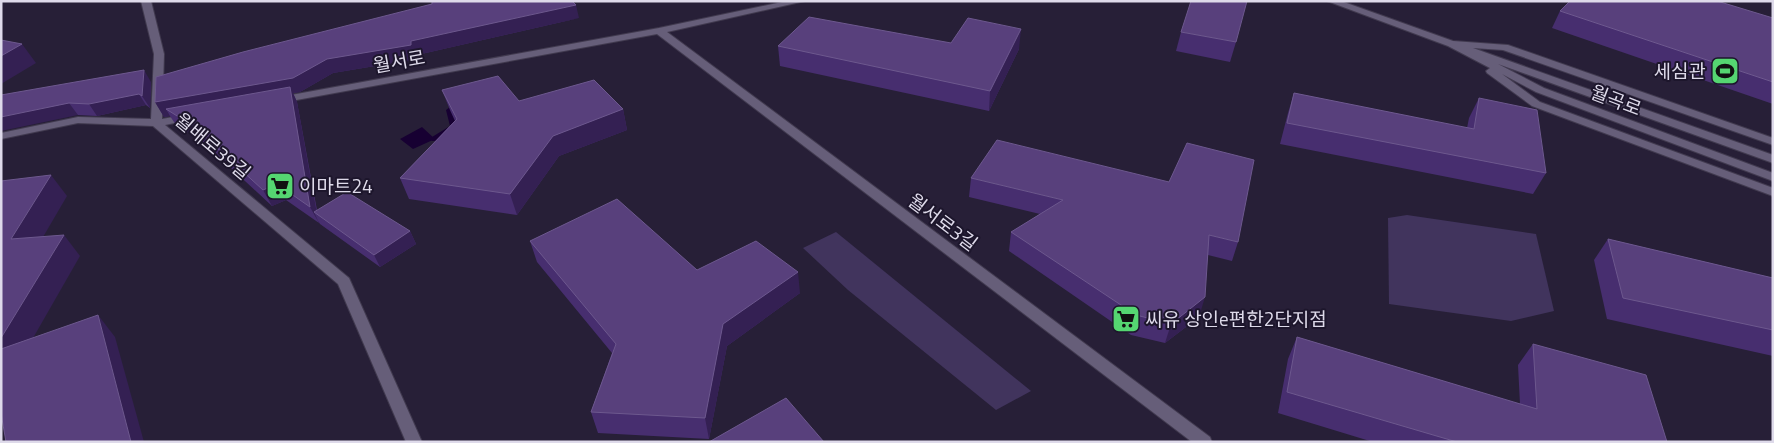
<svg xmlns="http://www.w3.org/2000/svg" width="1774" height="443" font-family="'Titillium Web','Noto Sans KR',sans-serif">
<rect width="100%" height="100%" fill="#271f37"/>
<g fill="#41345d">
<path d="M1407,215L1536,234L1554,311L1511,321L1389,304L1388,218Z"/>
<path d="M836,232L1031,391L996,410L848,290L803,248Z"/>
</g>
<path fill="#170032" d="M422,127L435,139L413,149L400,139Z"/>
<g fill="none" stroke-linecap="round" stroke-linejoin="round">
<path fill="#170032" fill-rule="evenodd" d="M450,107L454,110L459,127L438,141H432L430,139L432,137L450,126L446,110Z"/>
<defs>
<g id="tertiary">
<path d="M141,1H151L164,54L162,119L189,114L194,117L193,119L165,125L349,278L422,442H406L338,284L153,126L78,123L1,139V133L78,117L151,119L154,54Z"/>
<path d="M787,1H805L667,32L1210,437L1212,442H1192L657,34L280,103L275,100L280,97L659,28Z"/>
</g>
<path id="secondary" d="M1327,1H1341L1453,41L1508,45L1773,138V145L1503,50L1473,48L1773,155V163L1498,64L1544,88L1773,173V181L1536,92L1502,74L1540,102L1773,188V196L1532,106L1487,73L1486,71L1490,68L1448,46Z"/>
</defs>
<use href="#tertiary" stroke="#413a4f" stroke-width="2"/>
<use href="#secondary" stroke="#413a4f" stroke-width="2"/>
<use href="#tertiary" fill="#665e79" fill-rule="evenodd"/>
<use href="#secondary" fill="#665e79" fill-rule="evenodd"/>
</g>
<g fill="#472e6f">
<path d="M1560,11L1773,18V104L1552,28Z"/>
<path d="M579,18L417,55V59L333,73L300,92L293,93L297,102L317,210L410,231L416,244L380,267L320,224L318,221L319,223L286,200L272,206L203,142L176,125L170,116L164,117L155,102Z"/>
<path d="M1181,32L1236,42L1230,62L1176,51Z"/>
<path d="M951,43L1019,49L989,111L780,66L778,46Z"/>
<path d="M151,82L150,108L146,105L97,116L78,115L1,95Z"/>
<path d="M442,90L519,101L623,109L627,130L559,156L517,215L409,199L400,178L455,121L450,110Z"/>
<path d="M1294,93L1467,128L1469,118L1479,98L1546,173L1533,194L1280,144L1288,113Z"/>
<path d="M971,178L1238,242L1232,261L1208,255L1199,317L1165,343L1131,335L1009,251L1011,232L1040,214L969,197Z"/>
<path d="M1608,239L1773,278V356L1607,319L1594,260Z"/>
<path d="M530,241L697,270L800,293L727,346L709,439L598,433L591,412L612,353L537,262Z"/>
<path d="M1297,337L1520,404L1518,365L1533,344L1667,442H1373L1278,413L1288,359Z"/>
</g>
<g fill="#342053">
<path d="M576,5L579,18L417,55V59L333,73L300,92L293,93L297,102L317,214L314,212L318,221L319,223L310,207L291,94L166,109L170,116L164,117L155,102L327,59L411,41Z"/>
<path d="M1021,29L1019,49L989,111L990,91Z"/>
<path d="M22,44L36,63L1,84V56Z"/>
<path d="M144,70L151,82L150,108L142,96Z"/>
<path d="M139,94L146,105L97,116L89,104Z"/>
<path d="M69,103L78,115L1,131V117Z"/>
<path d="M623,109L627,130L559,156L517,215L510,194L553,136Z"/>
<path d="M51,175L67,196L29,261L11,239Z"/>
<path d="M277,184L286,200L272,206L263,190Z"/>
<path d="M410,231L416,244L380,267L374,255Z"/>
<path d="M64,235L80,256L13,373L1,360V338Z"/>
<path d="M798,272L800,293L727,346L709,439L705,418L723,324Z"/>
<path d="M1205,297L1199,317L1165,343L1171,324Z"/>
<path d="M98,315L115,337L144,442H131Z"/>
</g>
<g fill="#58407c" stroke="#6d588e">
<path d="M432,1H572L576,5L411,41V45L327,59L293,78L155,102L156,77L243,52L432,4Z"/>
<path d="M1191,1H1247L1236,42L1181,32Z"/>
<path d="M1570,1H1717L1773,18V82L1560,11Z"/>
<path d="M809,17L951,43L968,18L1021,29L990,91L778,46Z"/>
<path d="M1,40L22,44L1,56Z"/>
<path d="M144,70L142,96L139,94L89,104L69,103L1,117V95Z"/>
<path d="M498,76L519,101L594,80L623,109L553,136L510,194L400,178L457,119L442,90Z"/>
<path d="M290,87L310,207L277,184L263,190L193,126L166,109Z"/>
<path d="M1294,93L1474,129L1479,98L1537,110L1546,173L1287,123Z"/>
<path d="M997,140L1169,182L1187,143L1254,160L1238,242L1209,235L1205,297L1171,324L1136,315L1011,232L1063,200L971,178Z"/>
<path d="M51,175L11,239L64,235L1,338V181Z"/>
<path d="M347,192L410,231L374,255L314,212Z"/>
<path d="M617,199L697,270L756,241L798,272L723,324L705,418L591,412L616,344L530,241Z"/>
<path d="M1608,239L1773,278V330L1623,298Z"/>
<path d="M98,315L131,442H6L1,413V349Z"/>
<path d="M1297,337L1537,409L1533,344L1646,375L1667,442H1457L1287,392Z"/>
<path d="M786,398L824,442H709Z"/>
</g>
<defs>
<symbol id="stadium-square" viewBox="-11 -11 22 22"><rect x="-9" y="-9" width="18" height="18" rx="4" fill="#55d671" stroke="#1d162c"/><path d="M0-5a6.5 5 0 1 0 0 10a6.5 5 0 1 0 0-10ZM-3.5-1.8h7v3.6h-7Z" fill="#111"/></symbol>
<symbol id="supermarket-square" viewBox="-11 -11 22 22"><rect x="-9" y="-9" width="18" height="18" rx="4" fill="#55d671" stroke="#1d162c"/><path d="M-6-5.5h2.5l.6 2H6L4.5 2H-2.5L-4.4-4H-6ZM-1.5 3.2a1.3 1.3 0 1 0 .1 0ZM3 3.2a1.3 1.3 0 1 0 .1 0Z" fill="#111"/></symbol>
</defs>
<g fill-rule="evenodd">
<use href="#stadium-square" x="1709" y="55" width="32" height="32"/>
<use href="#supermarket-square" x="264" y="170" width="32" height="32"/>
<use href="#supermarket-square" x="1110" y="303" width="32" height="32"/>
</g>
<g text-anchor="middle" stroke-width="4" stroke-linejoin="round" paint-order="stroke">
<g font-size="19" fill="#dedaea" stroke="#1d162c">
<text transform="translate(399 61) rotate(-10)" y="7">월서로</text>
<text transform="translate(1616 100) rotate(21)" y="7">월곡로</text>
<text transform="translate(213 146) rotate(40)" y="7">월배로39길</text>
<text transform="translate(943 222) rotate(37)" y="7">월서로3길</text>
</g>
<g font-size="19" fill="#dedaea" stroke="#1d162c" text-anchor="start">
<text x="1706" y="78" text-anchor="end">세심관</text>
<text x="299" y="193">이마트24</text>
<text x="1145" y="326">씨유 상인e편한2단지점</text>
</g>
</g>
<rect width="1774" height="443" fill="none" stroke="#dedaea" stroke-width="5"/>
</svg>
